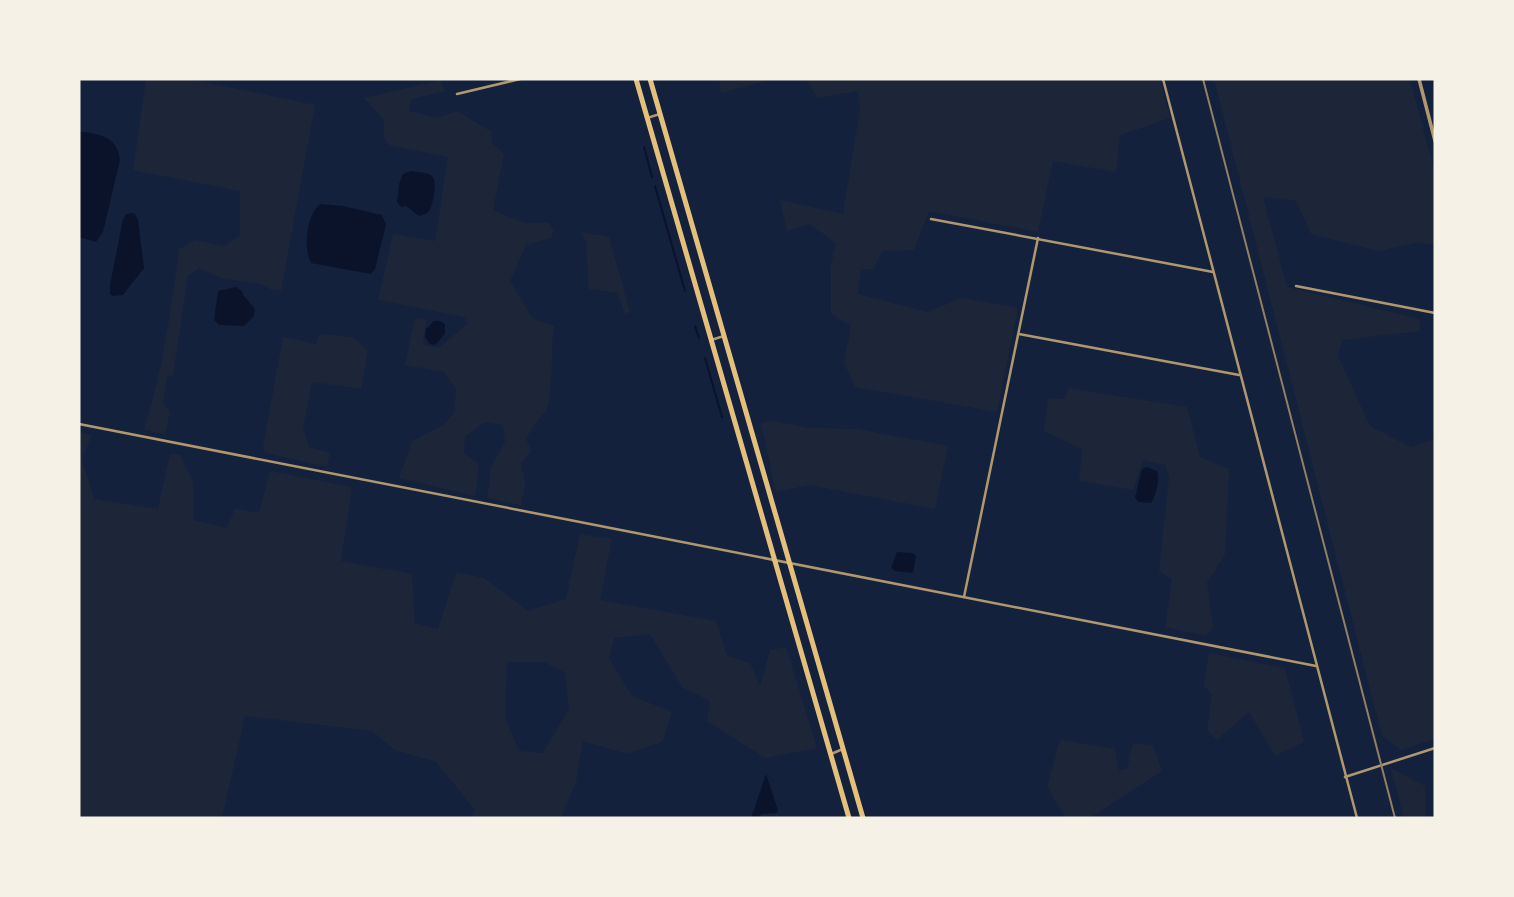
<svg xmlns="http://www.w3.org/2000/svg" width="1514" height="897" font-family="Manrope,sans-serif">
<rect width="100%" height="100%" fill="#14213d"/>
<g fill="#1d2539" fill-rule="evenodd">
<path d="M146,79H190L315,105L281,291L270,289L262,284L224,279L199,268L188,276L173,375L167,377L163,404L170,412L165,435L144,429C163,371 171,309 179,249L195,240L223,246L240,236V191L133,170Z"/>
<path d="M719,79H774L721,93Z"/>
<path d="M806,79H1160L1170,118L1120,135L1116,172L1053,161L1038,232L929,211L914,250L882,251L873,269H861L858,294L927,312L962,298L1018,308L997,412L855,387L844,363L851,326L831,314V265L836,243L810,224L787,231L780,200L843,214L860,109L858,91L817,98Z"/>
<path d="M1214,79H1410L1435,174V245L1418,242L1379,251L1311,234L1296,201L1263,197L1287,287L1419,319L1420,331L1342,340L1338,356L1370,426L1411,447L1435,439V739L1401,750L1382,736Z"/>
<path d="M441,80L445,91L412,99L409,111L436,118L457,111L492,132L491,142L504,154L493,210L525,223H549L554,230L551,238L526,245L510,281L533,319L554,326C550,355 554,385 546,412C536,419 534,428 526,438L531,451L521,463L525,484L521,505L487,498L491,467L505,442L503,425L485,422L465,437L464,453L479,465L475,496L399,478L412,441L443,425L454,413L456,389L444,372L405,365L415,318L426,319L423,345L438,348L468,324L464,317L378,300L393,234L435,241L448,157L389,145L384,136V120L364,98Z"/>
<path d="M581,232L609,237L630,312L625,314L617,293L589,289L586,241Z"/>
<path d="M319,334L353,337L368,351L361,389L312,382L303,428L309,447L330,453L327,467L265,453L263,446L283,337L316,344Z"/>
<path d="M1068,388L1187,407L1200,457L1229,469L1225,555L1207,582L1213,627L1206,636L1165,627L1172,579L1159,571L1169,478L1165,465L1143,460L1133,490L1079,481L1082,449L1044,431L1048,398L1065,399Z"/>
<path d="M775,421L808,428L857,429L948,446L935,509L809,485L776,492L761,423Z"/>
<path d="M79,432L92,435L82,459L94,499L158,509L170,454L180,455L193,482L194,520L227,528L235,508L259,513L270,471L352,487L341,561L412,574L415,623L438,629L456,572L484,578L528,611L566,599L580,534L612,539L600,600L716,621L727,656L750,663L760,686L770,650L786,647L817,748L765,758L707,721L710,701L682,687L650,634L614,638L609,658L632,696L672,712L663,741L627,754L583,741L576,782L561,818H471L475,810L436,762L395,750L372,731L245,716L222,818H79ZM507,662H544L565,673L569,709L543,753L519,751L505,717Z"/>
<path d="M1209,653L1285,668L1304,742L1275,756L1249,712L1217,740L1207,730L1212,694L1204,686Z"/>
<path d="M1060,740L1115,749L1119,770L1127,769L1133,743L1153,745L1162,771L1090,818H1066L1047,787Z"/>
<path d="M1391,768L1425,786L1426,818H1404Z"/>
</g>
<g fill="#0b132b">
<path d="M79,131C100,135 117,135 120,160L103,232L96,242L79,237Z"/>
<path d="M410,171C416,172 429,172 433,177C437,182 433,206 429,211C426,215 423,215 419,216L406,206L401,207L397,202L399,184L403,174Z"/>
<path d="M320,204L343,206L382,215L386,225L375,269L371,274L311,263C303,247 306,216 320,204Z"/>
<path d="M132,213L135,214L138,220L144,268L123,295L113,296L110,294V285L123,219L126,214Z"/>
<path d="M236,287L242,291L243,295L255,309L254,316L244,326L219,325L214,320L218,291Z"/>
<path d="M434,321H440L445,324V334L435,345L430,344L425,337L426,329Z"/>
<path d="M1147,467L1157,471C1160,480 1156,495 1151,503L1138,502L1135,497L1142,469Z"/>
<path d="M897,552L913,553L916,556L913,573L895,571L891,568Z"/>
<path d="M766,774L778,810L777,813L762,814L757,818H751Z"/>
</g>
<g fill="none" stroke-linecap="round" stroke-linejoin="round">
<g stroke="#0b132b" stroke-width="2">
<path d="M644,147L652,177"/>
<path d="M655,186L685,291"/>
<path d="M695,326L699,338"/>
<path d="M705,358L722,417"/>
</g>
<g stroke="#b1986c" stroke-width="2.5">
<path d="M1163,79L1357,818"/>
<path d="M457,94L520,79"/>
<path d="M647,118L660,114"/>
<path d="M931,219L1213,272"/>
<path d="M1296,286L1435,313"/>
<path d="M1019,334L1239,375"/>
<path d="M711,340L724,336"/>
<path d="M79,424L1316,666"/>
<path d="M964,597L1038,238"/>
<path d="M831,754L843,749"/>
<path d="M1345,777L1435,748"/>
</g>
<path stroke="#b1986c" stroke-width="3.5" d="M1419,79L1435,141"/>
<g stroke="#e5c07b" stroke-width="5">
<path d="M636,79L849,818"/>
<path d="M650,79L863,818"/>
</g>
<path stroke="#918062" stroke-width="2" d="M1203,79L1395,818"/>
</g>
<rect width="1514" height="897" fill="none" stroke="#f6f1e7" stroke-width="161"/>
</svg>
